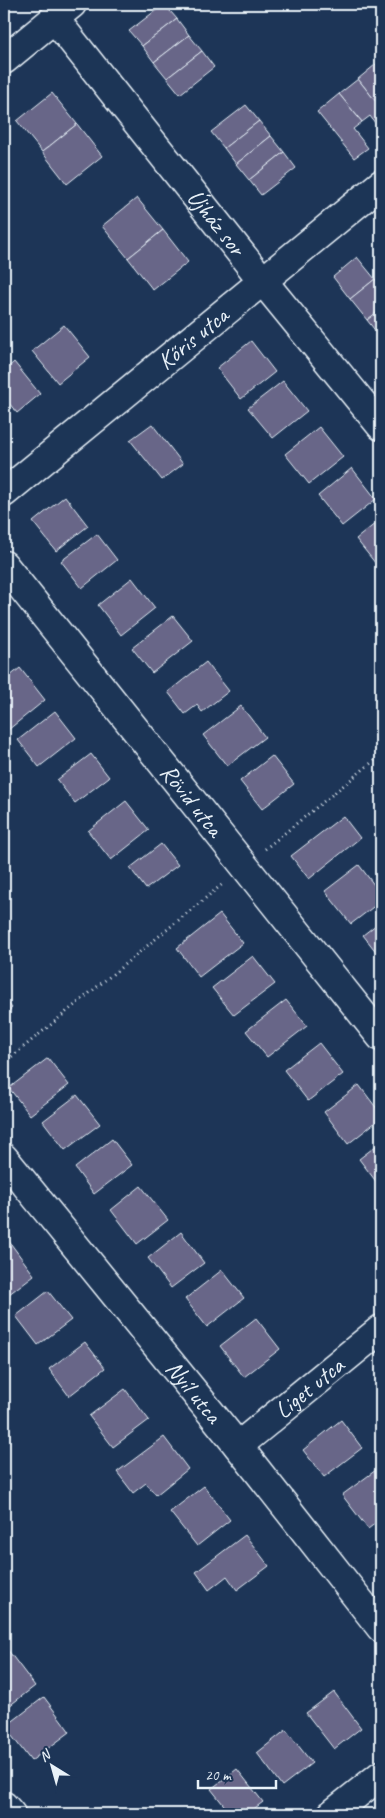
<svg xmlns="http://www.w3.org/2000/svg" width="385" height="1818" font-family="Caveat,sans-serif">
<rect width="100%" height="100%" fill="#1d3557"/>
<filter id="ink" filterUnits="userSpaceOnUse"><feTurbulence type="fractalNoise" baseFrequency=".02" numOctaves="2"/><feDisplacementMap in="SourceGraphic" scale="10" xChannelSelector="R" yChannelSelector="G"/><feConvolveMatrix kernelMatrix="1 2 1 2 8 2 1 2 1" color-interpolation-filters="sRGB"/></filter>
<g filter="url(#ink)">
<g fill="#676688" stroke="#e8f1f8">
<path d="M164,4L177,19L142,46L129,31Z"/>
<path d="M177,19L189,35L154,62L142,46Z"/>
<path d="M189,35L202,51L167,78L154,62Z"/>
<path d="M202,51L214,67L180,94L167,78Z"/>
<path d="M381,60V108L358,79Z"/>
<path d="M358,79L381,108V131L370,116L362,122L339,94Z"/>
<path d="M52,93L77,124L42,152L17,121Z"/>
<path d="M339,94L362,122L353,129L368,148L354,158L317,112Z"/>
<path d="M246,105L259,121L224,148L211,132Z"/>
<path d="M259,121L271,136L236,164L224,148Z"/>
<path d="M77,124L102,156L67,184L42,152Z"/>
<path d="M271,136L284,152L249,180L236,164Z"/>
<path d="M284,152L296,168L261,195L249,180Z"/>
<path d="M137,198L163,230L128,258L102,226Z"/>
<path d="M163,230L188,262L153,290L128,258Z"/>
<path d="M357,257L375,279L350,299L333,277Z"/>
<path d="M375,279L381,287V309L367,320L350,299Z"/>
<path d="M381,309V338L367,320Z"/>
<path d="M64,325L90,357L58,383L32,351Z"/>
<path d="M251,341L275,372L241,399L217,368Z"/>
<path d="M14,362L40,394L17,413L4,397V371Z"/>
<path d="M283,381L307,411L273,438L248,408Z"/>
<path d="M152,424L183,464L162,480L130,440Z"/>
<path d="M319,427L343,457L309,484L285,454Z"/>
<path d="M352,468L376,499L342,526L318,496Z"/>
<path d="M65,496L88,526L56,551L33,522Z"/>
<path d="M381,519V568L380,569L356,539Z"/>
<path d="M97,534L117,560L82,588L61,561Z"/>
<path d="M132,578L155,608L121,635L98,605Z"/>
<path d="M173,616L193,641L152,673L132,648Z"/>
<path d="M206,662L229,691L202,712L197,705L185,714L168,692Z"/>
<path d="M20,668L45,700L8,730L4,724V681Z"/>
<path d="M241,706L265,737L227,766L203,735Z"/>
<path d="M55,711L76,738L39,767L18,740Z"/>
<path d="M91,754L109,777L75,803L57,780Z"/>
<path d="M272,756L294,784L262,809L240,781Z"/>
<path d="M126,801L149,830L111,860L88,831Z"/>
<path d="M343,816L360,838L309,879L291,856Z"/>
<path d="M161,844L178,865L146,889L130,868Z"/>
<path d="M359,865L381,894V901L351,924L325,891Z"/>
<path d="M220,914L243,943L199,977L177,948Z"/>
<path d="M381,921V958L363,935Z"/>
<path d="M253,956L275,984L234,1015L212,988Z"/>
<path d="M4,998L12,1008L4,1015Z"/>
<path d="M286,1000L307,1026L267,1057L246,1031Z"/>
<path d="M319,1043L343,1074L308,1101L284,1070Z"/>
<path d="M48,1058L69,1085L30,1115L9,1088Z"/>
<path d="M359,1085L381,1114V1118L348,1144L324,1112Z"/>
<path d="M77,1095L100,1124L65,1150L43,1121Z"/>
<path d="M112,1139L132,1165L94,1194L75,1168Z"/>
<path d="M381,1142V1188L359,1159Z"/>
<path d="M141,1186L168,1220L137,1244L111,1210Z"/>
<path d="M181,1232L204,1263L171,1288L148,1258Z"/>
<path d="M8,1240L34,1275L4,1298V1243Z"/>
<path d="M222,1270L244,1298L207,1327L185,1299Z"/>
<path d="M48,1291L71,1320L38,1345L16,1316Z"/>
<path d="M256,1318L280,1349L244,1377L220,1346Z"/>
<path d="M85,1342L105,1368L69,1396L49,1369Z"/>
<path d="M125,1389L149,1420L113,1447L89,1416Z"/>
<path d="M341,1420L362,1448L324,1477L303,1450Z"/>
<path d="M164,1437L188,1469L156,1495L146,1483L133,1493L117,1472Z"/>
<path d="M376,1470L381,1476V1519L368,1529L342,1495Z"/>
<path d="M204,1486L230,1520L197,1546L170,1512Z"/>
<path d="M245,1535L269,1566L237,1590L227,1576L209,1590L196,1572Z"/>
<path d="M7,1649L35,1686L4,1710V1652Z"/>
<path d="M334,1692L361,1728L334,1749L306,1713Z"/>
<path d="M44,1697L70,1732L31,1761L5,1727Z"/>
<path d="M286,1730L312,1763L282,1786L257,1753Z"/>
<path d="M237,1769L263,1802L247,1814H231L211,1789Z"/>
</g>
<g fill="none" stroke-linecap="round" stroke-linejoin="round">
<defs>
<g id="street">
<path id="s1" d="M54,18L262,280L381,426"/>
<path d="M4,60L72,4"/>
<path id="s2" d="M4,493L381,184"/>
<path id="s3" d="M4,565L381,1037"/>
<path id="s4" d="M4,1158L238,1446L381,1628"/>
<path id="s5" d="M238,1446L381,1329"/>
<path d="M4,1806L11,1814"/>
<path d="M332,1814L381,1775"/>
</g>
</defs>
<use href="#street" stroke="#e8f1f8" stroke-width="31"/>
<g stroke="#e8f1f8" stroke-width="3" stroke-dasharray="1 4" stroke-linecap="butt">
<path d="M265,849L381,755"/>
<path d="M4,1063L224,883"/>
</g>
<use href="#street" stroke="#1d3557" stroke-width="28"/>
</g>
</g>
<g text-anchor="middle" stroke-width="5" stroke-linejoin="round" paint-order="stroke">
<g font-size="24" fill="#e8f1f8" stroke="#1d3557">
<text dy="8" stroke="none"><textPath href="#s1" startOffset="261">Újház sor</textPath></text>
<text dy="8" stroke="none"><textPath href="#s2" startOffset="244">Kőris utca</textPath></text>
<text dy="8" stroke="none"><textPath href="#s3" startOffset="301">Rövid utca</textPath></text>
<text dy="8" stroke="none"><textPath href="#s5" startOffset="92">Liget utca</textPath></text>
<text dy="8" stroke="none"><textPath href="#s4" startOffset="301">Nyíl utca</textPath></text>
</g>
</g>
<rect width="385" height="1818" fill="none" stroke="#1d3557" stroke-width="20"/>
<rect x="10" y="10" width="365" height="1798" fill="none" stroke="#e8f1f8" stroke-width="2" filter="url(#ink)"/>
<g transform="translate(52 1766) rotate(323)" stroke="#1d3557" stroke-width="4" paint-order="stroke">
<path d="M0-4L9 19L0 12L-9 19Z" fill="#e8f1f8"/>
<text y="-8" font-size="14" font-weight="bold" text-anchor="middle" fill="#e8f1f8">N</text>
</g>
<path d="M198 1780v8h78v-8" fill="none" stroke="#e8f1f8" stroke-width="2.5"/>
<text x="205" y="1780" font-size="15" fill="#e8f1f8" stroke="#1d3557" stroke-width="4" paint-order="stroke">20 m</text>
</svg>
